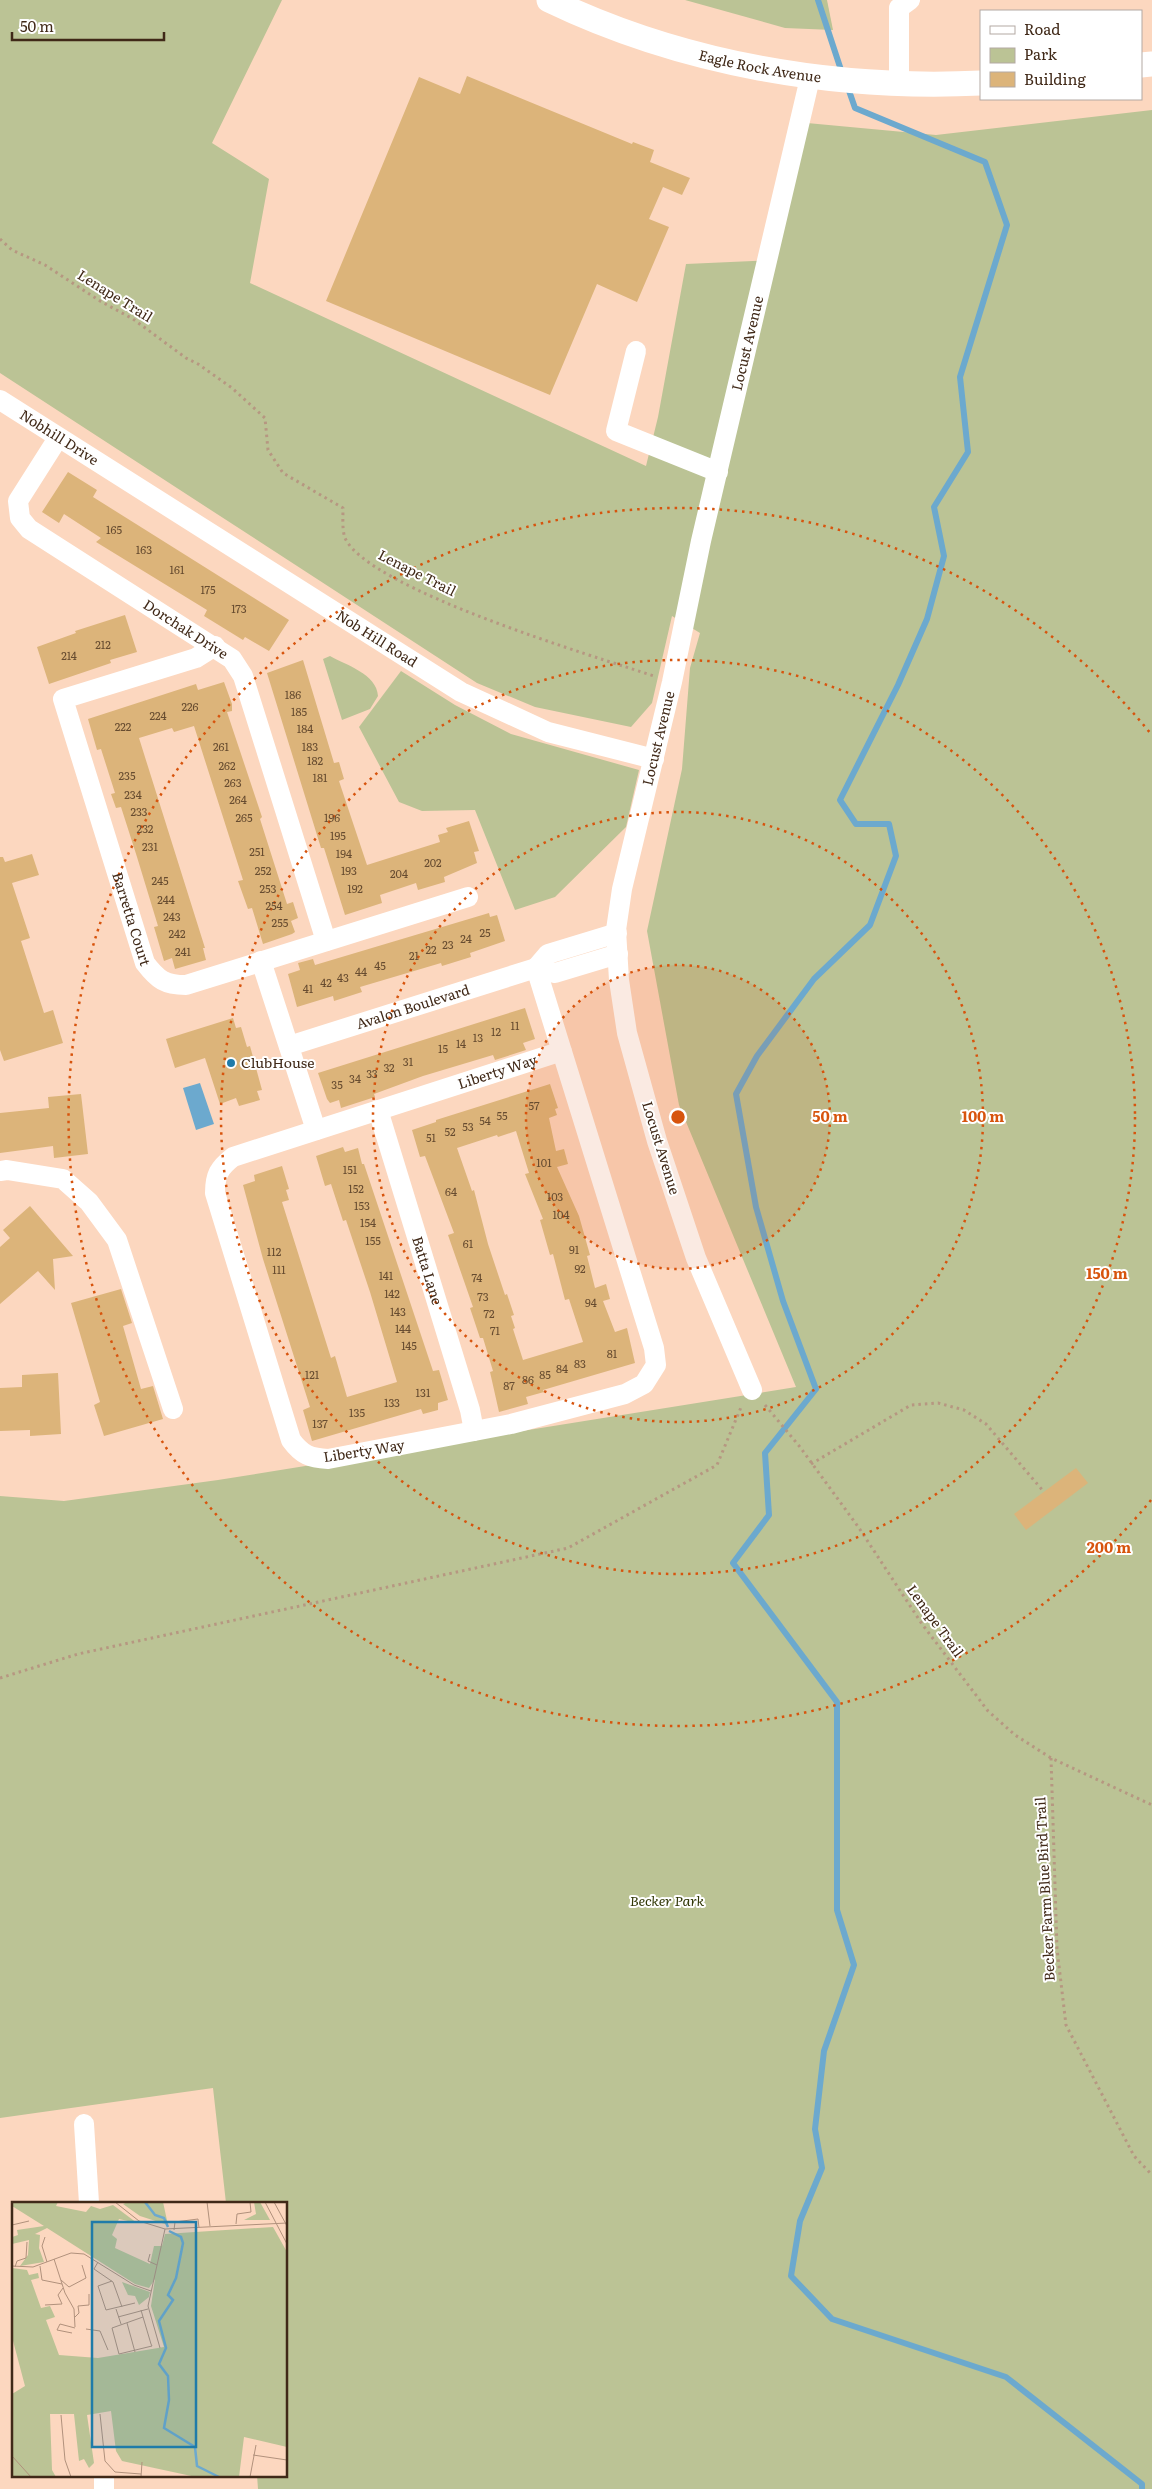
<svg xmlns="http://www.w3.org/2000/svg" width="1152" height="2489" font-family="Literata,serif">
<rect width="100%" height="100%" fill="#fcd7bf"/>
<g fill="#bbc395">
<path d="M0,0H282L212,143L269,179L250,283L646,466L658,417L686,264L775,260L807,123L936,135L1152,110V2489H258L257,2475H286V2203H226L213,2088L0,2118V1496L64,1501L218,1480L796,1387L679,1105L647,931L682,769L690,668L700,633L672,616L652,703L631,727L535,707L477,683L0,373Z"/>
<path d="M685,0H827L833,30L785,28Z"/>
<path d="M330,656C346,665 377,674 378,696L370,709L342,720L323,659Z"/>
<path d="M401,671L455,705L511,734L639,770L626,827L555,897L515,910L475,810L422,811L399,802L359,727Z"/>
</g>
<path fill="#6ca9ce" d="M200,1083L214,1124L196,1130L183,1088Z"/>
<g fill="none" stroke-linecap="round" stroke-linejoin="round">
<g stroke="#6ca9ce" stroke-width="6">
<path d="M818,0L842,73"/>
<path d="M847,85L855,108L985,162L1007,225L960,377L968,452L934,507L944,556L927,619L898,685L840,800L856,824H889L896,856L870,925L814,979L757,1056L736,1094L756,1207L783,1301L816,1389L765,1453L769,1515L733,1563L837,1702V1910L854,1965L824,2051L815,2129L822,2168L800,2221L791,2276L832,2319L1006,2377L1142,2484V2489"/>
</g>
</g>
<g fill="#dcb47a" fill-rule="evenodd">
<path d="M467,76L632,144L633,142L654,150L650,162L690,178L682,195L663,187L649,219L669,227L637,302L597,284L550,395L326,301L419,77L460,94Z"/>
<path d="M68,472L97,490L93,497L289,620L269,651L245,637L243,640L204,616L207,610L96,542L101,538L64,514L59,523L42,512Z"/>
<path d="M125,615L137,652L110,660L111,663L49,684L37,647L76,633L75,631Z"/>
<path d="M303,660L334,763L339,762L344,779L339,781L367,865L440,842L438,835L448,832L446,828L469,821L479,851L474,852L477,863L444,877L445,882L418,890L416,883L380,895L382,903L345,915L324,848H321L267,673Z"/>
<path d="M224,682L232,704V711L227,712L262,817L260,819L287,904L293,902L298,918L291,921L295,932L292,934L263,944L252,908L248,909L238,881L243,880L194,726L174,732L172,728L139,738L205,948H203L206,960L175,969L172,958L164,961L154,927L158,926L137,857L121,807L116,808L111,794L115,793L101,749L97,750L88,719L196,684L198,690Z"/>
<path d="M32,854L39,875L12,883L30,938L21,941L44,1013L53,1010L63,1043L4,1061L0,1050V857H3L5,862Z"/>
<path d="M489,913L490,917L497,915L505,941L470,953L471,957L442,966L441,963L360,987L362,992L334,1001L333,996L297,1007L288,974L300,970L298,963L313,959L315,965Z"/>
<path d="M525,1008L535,1039L523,1043L526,1050L495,1060L493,1055L423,1076L374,1094L375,1097L341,1108L339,1100L330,1103L327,1099L318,1073Z"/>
<path d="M233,1018L236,1028L241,1027L247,1047L250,1046L262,1090L257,1091L260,1100L239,1106L236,1098L220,1104L205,1058L175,1068L166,1039Z"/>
<path d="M550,1084L558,1108L555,1109L557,1115L549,1118L556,1151L564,1149L568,1164L557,1167L579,1216L590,1255L587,1256L595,1288L606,1284L610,1299L603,1301L615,1332L627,1328L635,1363L543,1390L544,1392L526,1397L528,1404L499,1412L490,1372L493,1371L483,1338H480L470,1308L473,1307L448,1235L454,1233L425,1156L420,1157L412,1130L436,1122V1120ZM516,1131L529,1173L525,1174L543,1219L540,1220L550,1255L553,1254L565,1300L569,1299L583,1342L523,1360L513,1329L515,1328L511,1316L514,1315L507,1294L505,1295L488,1244L474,1190L472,1191L457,1148L497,1135L498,1137Z"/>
<path d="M81,1094L88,1154L54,1158L53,1146L0,1153V1113L49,1108L48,1097Z"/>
<path d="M343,1147L345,1152L358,1148L362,1164H364L433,1371L439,1370L448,1400L438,1403V1410L423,1414L421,1409L312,1441L303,1410L310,1407L263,1259L243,1185L255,1181L254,1175L282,1166L289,1189L286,1190L289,1200L282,1202L331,1358L335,1356L347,1397L397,1382L370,1292L346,1220L343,1221L331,1184L325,1186L316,1156Z"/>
<path d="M30,1206L73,1256L53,1259L55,1290L38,1271L0,1304V1247L10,1238L3,1230Z"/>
<path d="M121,1289L132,1323L123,1326L141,1389L153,1386L163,1419L104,1436L94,1405L100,1402L71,1303Z"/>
<path d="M58,1373L61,1434L30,1436V1430L0,1431V1388L22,1387V1375Z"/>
<path d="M1076,1468L1088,1483L1026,1530L1014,1514Z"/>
</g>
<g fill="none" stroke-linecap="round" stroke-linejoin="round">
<g stroke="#b69781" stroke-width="3" stroke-dasharray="2.5 4" stroke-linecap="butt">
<path d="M0,239L12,250L45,265L100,301L133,319L186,358L198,364L232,388L265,418L268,450L283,473L343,508C343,516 342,530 345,538C368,589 596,657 654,676"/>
<path d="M765,1405L800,1447L859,1528L922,1624L988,1711L1015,1735L1051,1758L1152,1805"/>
<path d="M811,1464L911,1405L938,1403L964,1410L986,1424L1044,1492"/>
<path d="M0,1678L78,1654L568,1548L717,1465L742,1405"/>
<path d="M1051,1758L1057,1949L1066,2025L1134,2156L1152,2175"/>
</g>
<g stroke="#fff" stroke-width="20">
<path d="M899,83V8L910,0"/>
<path d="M636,351L616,431L718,472"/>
<path id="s1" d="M0,400L461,692L548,732L654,759"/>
<path id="s2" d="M58,438L18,501L20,518L29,529L232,659L243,676L326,941"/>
<path id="s3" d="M215,646L196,658L63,699L145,963C158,980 165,985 186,985L468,897"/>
<path d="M261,961L316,1130"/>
<path id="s4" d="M536,968L654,1348L656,1365L644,1384L625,1394L511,1424L328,1459C310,1458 302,1455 291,1440L215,1193C215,1175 219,1168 233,1157L562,1051"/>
<path d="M536,968L548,954L617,933"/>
<path id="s5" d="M289,1046L536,968L555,973L618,954"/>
<path id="s6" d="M378,1110L470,1410L474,1431"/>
<path d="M0,1171L7,1170L63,1179L89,1202L117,1240L173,1409"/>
<path id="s7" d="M752,1390L696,1258L657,1141L627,1033L619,980L616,930L622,889L672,682L701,541L810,78"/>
<path d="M84,2124L89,2203"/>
<path d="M104,2475V2489"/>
</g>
<g stroke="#fff" stroke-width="25">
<path id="s8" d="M549,0C682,64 834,90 981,83"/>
<path d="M1141,65L1152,64"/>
</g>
</g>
<circle cx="678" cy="1117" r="152" fill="#d7540d" fill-opacity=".12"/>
<g fill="none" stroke="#d7540d" stroke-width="2.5" stroke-dasharray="2.5 5">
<circle cx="678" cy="1117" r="152"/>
<circle cx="678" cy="1117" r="305"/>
<circle cx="678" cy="1117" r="457"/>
<path d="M1151 1500A609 609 0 1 1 1151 734"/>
</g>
<circle fill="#1f7ba9" stroke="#fff" stroke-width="2" cx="231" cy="1063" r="5"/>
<g text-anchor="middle" stroke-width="4" stroke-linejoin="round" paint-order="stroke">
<g font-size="11" fill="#674c30">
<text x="114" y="534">165</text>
<text x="144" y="554">163</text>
<text x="177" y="574">161</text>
<text x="208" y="594">175</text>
<text x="239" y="613">173</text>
<text x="103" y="649">212</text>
<text x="69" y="660">214</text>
<text x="293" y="699">186</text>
<text x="190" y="711">226</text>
<text x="299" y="716">185</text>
<text x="158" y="720">224</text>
<text x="123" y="731">222</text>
<text x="305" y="733">184</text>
<text x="221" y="751">261</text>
<text x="310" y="751">183</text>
<text x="315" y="765">182</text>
<text x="227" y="770">262</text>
<text x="127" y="780">235</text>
<text x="320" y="782">181</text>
<text x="233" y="787">263</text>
<text x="133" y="799">234</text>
<text x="238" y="804">264</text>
<text x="139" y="816">233</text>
<text x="244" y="822">265</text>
<text x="332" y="822">196</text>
<text x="145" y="833">232</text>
<text x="338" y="840">195</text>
<text x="150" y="851">231</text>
<text x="257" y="856">251</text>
<text x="344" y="858">194</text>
<text x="433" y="867">202</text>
<text x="263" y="875">252</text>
<text x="349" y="875">193</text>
<text x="399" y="878">204</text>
<text x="160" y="885">245</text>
<text x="268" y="893">253</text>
<text x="355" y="893">192</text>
<text x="166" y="904">244</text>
<text x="274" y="910">254</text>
<text x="172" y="921">243</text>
<text x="280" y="927">255</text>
<text x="485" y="937">25</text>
<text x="177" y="938">242</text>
<text x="466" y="943">24</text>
<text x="448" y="949">23</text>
<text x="431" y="954">22</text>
<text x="183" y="956">241</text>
<text x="414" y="960">21</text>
<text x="380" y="970">45</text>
<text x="361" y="976">44</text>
<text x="343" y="982">43</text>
<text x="326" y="987">42</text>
<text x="308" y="993">41</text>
<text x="515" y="1030">11</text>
<text x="496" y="1036">12</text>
<text x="478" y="1042">13</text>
<text x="461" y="1048">14</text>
<text x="443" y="1053">15</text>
<text x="408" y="1066">31</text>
<text x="389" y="1072">32</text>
<text x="372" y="1078">33</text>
<text x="355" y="1083">34</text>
<text x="337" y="1089">35</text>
<text x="534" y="1110">57</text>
<text x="502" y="1120">55</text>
<text x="485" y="1125">54</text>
<text x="468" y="1131">53</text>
<text x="450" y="1136">52</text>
<text x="431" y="1142">51</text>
<text x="544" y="1167">101</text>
<text x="350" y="1174">151</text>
<text x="356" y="1193">152</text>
<text x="451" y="1196">64</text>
<text x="555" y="1201">103</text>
<text x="362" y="1210">153</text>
<text x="561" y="1219">104</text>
<text x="368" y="1227">154</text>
<text x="373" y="1245">155</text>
<text x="468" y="1248">61</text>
<text x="574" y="1254">91</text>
<text x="274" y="1256">112</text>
<text x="580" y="1273">92</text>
<text x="279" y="1274">111</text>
<text x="386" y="1280">141</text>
<text x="477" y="1282">74</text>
<text x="392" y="1298">142</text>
<text x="483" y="1301">73</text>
<text x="591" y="1307">94</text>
<text x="398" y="1316">143</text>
<text x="489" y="1318">72</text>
<text x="403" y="1333">144</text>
<text x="495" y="1335">71</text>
<text x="409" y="1350">145</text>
<text x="612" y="1358">81</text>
<text x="580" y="1368">83</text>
<text x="562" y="1373">84</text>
<text x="312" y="1379">121</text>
<text x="545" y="1379">85</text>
<text x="528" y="1384">86</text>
<text x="509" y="1390">87</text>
<text x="423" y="1397">131</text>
<text x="392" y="1407">133</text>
<text x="357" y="1417">135</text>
<text x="320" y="1428">137</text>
</g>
<g font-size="14" fill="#402918" stroke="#fff">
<text dy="5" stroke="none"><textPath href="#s8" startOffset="222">Eagle Rock Avenue</textPath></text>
<text transform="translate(115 296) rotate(32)" y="5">Lenape Trail</text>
<text dy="5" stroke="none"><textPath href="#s7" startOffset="1084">Locust Avenue</textPath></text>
<text dy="5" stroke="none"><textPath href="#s1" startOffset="70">Nobhill Drive</textPath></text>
<text transform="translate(417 573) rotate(27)" y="5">Lenape Trail</text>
<text dy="5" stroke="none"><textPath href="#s2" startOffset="292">Dorchak Drive</textPath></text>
<text dy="5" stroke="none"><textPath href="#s1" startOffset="446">Nob Hill Road</textPath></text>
<text dy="5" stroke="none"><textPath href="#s7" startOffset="679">Locust Avenue</textPath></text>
<text dy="5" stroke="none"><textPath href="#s3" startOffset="392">Barretta Court</textPath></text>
<text dy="5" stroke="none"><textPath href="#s5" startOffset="130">Avalon Boulevard</textPath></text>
<text dy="5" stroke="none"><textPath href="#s4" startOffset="1385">Liberty Way</textPath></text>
<text transform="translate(661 1148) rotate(73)" y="5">Locust Avenue</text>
<text dy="5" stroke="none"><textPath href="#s6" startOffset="168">Batta Lane</textPath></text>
<text transform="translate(364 1451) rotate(-9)" y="5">Liberty Way</text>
<text transform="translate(935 1621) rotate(54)" y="5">Lenape Trail</text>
<text transform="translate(1045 1889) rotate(-93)" y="5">Becker Farm Blue Bird Trail</text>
</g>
<g font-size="14" fill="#402918" stroke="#fff" text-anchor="start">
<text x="241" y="1068">ClubHouse</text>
</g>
<g font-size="14" font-style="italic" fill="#313706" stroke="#fff">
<text x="667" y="1906">Becker Park</text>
</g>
</g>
<g transform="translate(12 2202)">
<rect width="275" height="275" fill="#fcd7bf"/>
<path d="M0,0H46L44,4L74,10L79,4L88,7L101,3L125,21L107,17L100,33L105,37L103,46L138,62L142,44H150L153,32L261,25L275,50V245L232,235L227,275H184L110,259L104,249L99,209L75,213L82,261L77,266L72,257L67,259L62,212H38L40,268L44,275H0V192L13,184L0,135V66L15,68L17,73L26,71L27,76L19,78L29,106L38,104L43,115L34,118L47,153L86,156L152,145L139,104L143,77L137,86L123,82L35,26L23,32L28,33L27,46L32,60L8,64L16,53L17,38L0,42V35L6,33L5,28L32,24L0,4ZM116,0H151L156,23L128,14L111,2ZM242,0H248L258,18H232L244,12ZM110,80L138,90L137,95L127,103L123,94L116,93Z" fill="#bbc395"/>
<path fill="none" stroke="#6ca9ce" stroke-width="2.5" d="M133,0L143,13L152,16L156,25M157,29L169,35L171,41L164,76L156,93L161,98L147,119L154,146L147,162L156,174L157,198L152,226L183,245L185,264L207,275"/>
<path fill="none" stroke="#b1917c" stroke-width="1" d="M103,0L127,19L153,27L275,21M195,0L198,24M253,0L275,42M262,0L275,24M224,22L225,12L239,10L238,0M0,23L17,19M162,28L163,20L186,17L187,26M33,35L30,44L35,60M138,52L136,59L145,63M42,57L53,91L62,107L63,125M86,60L82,67L101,80L110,105M0,64L21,65L59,51L72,52L122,83L139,89M28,64L30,78L50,82M3,65L5,59L14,56L15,40M49,78L57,85L74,76L70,63M100,79L86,84L94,108L123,101M33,103L50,102L46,93L51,86M104,107L109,122M129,108L131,115L139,142L140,144L107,152L100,126L131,115M63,115L67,111L66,104L77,103V92M106,115L136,107M115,121L123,150M74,127L88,129L96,148M60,131L45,128L48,122L63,126M148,146L136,104L153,27M88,212L93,259L103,270L129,272M49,213L53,258L59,275M241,253L275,258M0,254L19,275M129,275L130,260M238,275L244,243"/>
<path fill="#1f7ba9" fill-opacity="0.15" stroke="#1f7ba9" stroke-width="2.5" d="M80,20H184V245H80Z"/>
<rect width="275" height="275" fill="none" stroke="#402918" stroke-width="2.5"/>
</g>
<circle cx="678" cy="1117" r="8" fill="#d7540d" stroke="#fff" stroke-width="2.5"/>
<g font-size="15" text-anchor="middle" font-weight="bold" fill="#d7540d" stroke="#fff" stroke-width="4" stroke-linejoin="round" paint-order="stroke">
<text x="830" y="1122">50 m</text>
<text x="983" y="1122">100 m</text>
<text x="1107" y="1279">150 m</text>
<text x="1109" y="1553">200 m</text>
</g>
<rect x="980" y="10" width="162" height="90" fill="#ffffff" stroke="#b3a9a3"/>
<rect x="990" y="26" width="25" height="8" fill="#ffffff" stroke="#b3a9a3"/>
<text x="1024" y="35" font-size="15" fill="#402918">Road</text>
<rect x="990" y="48" width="25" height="15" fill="#bbc395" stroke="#b3a9a3"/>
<text x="1024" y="60" font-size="15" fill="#402918">Park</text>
<rect x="990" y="72" width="25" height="15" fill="#dcb47a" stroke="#b3a9a3"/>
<text x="1024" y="85" font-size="15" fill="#402918">Building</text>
<path d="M12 32v8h152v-8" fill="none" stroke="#402918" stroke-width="2.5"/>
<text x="20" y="32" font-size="15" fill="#402918" stroke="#ffffff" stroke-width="4" paint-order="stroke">50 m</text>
</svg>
